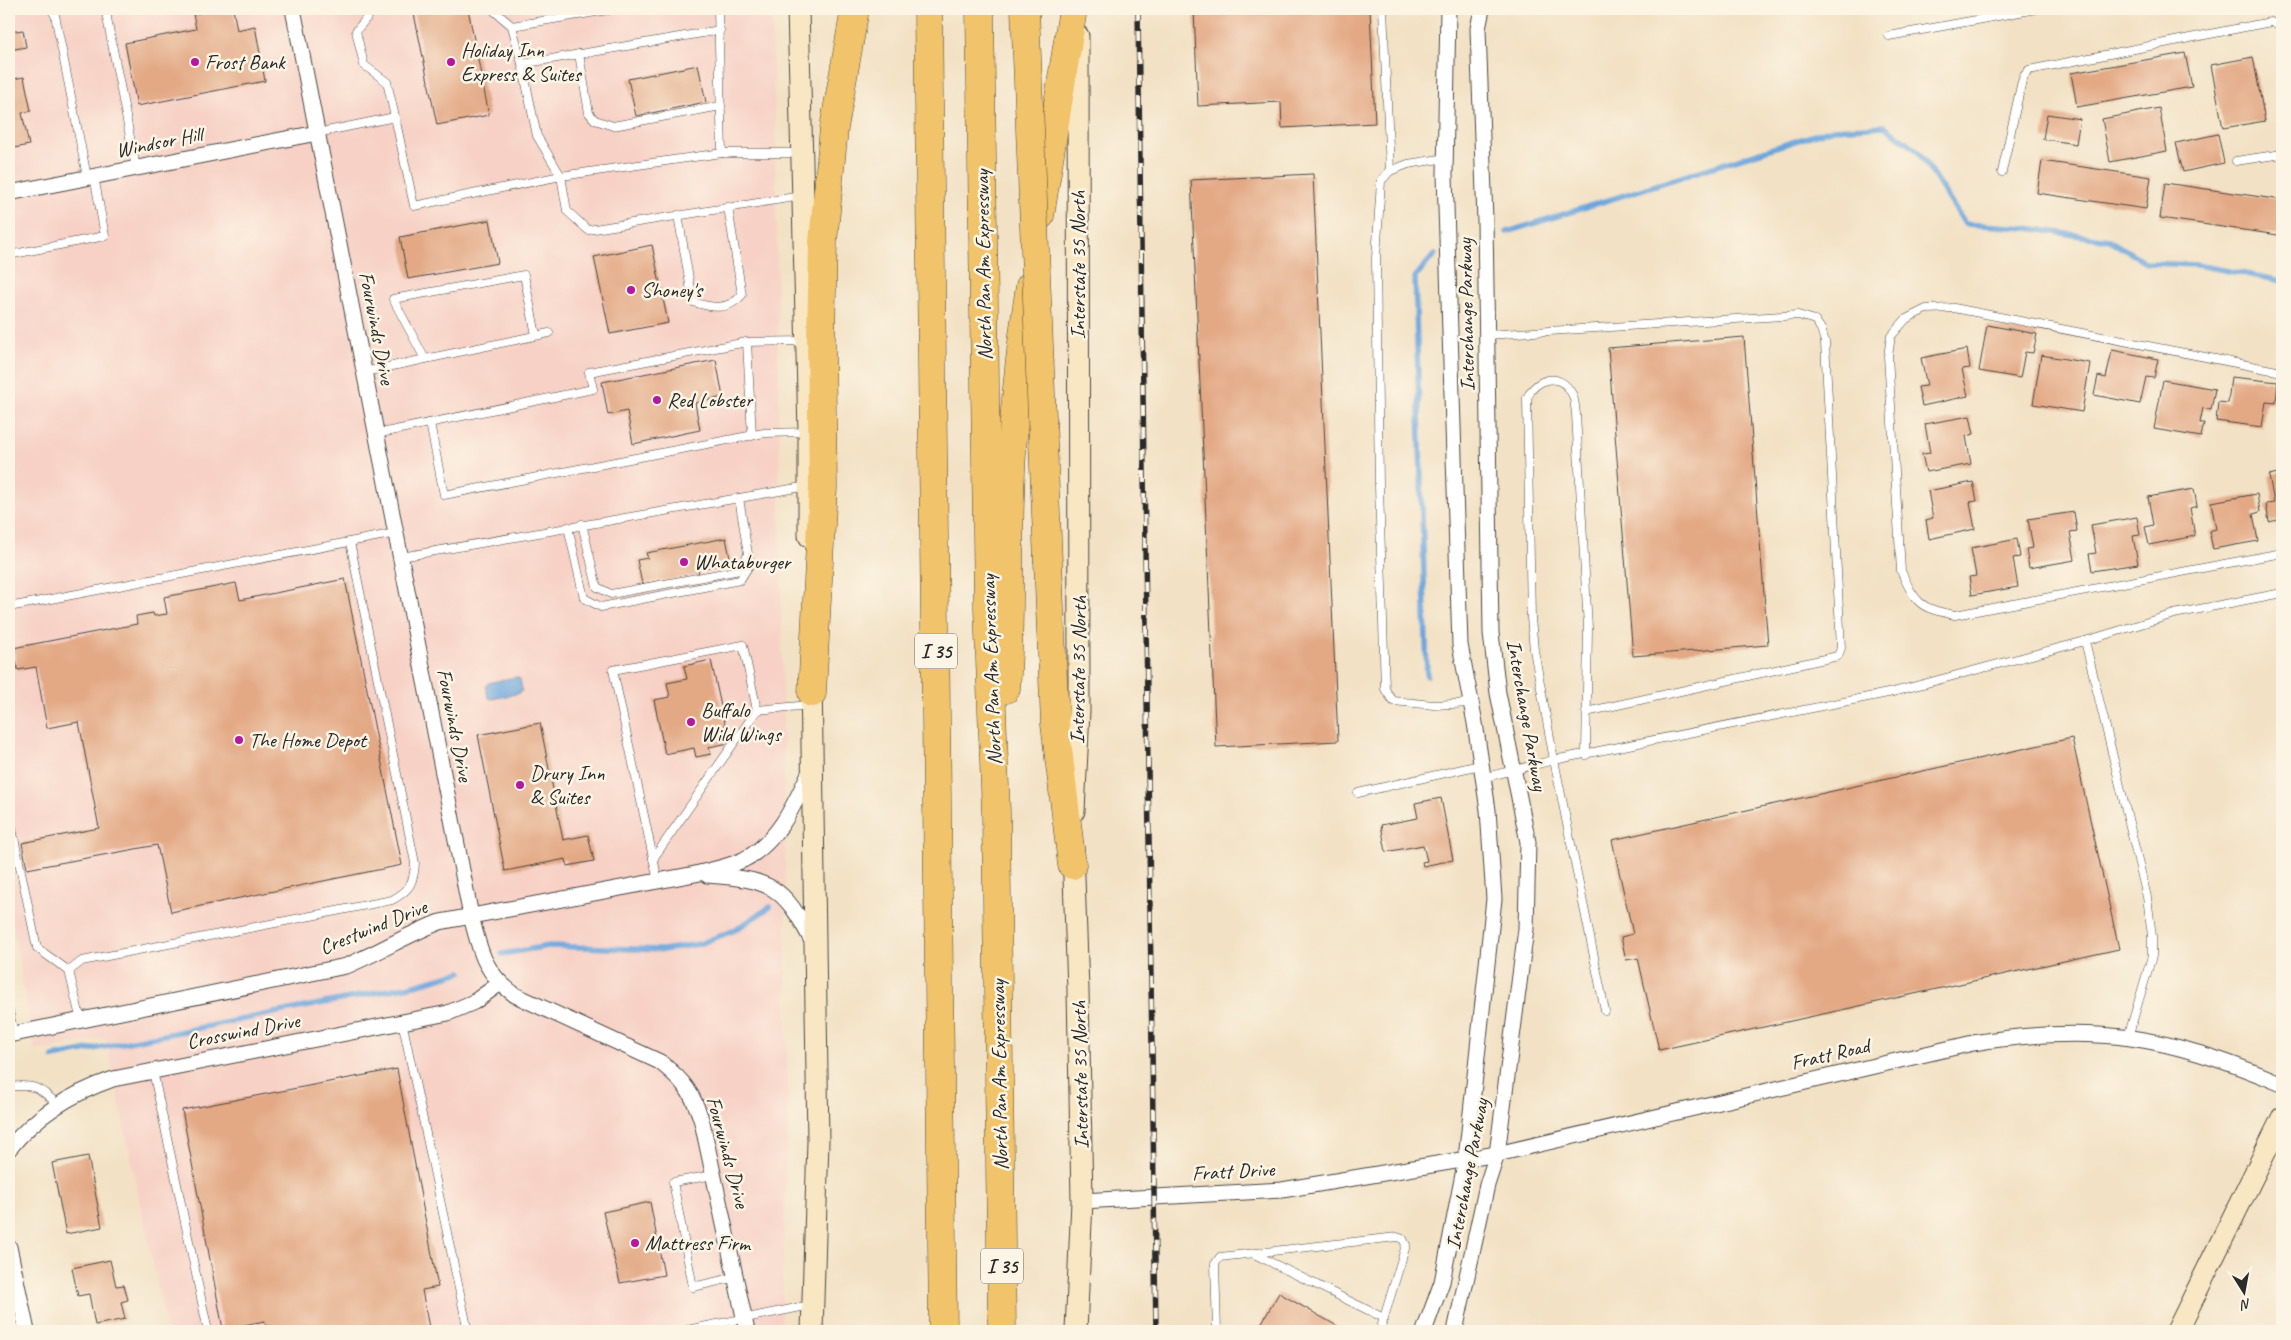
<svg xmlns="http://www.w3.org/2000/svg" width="2291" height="1340" font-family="Caveat,sans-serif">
<rect width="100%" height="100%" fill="#fcf5e5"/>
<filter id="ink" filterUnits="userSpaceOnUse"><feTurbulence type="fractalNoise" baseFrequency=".02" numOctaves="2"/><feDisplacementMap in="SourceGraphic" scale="10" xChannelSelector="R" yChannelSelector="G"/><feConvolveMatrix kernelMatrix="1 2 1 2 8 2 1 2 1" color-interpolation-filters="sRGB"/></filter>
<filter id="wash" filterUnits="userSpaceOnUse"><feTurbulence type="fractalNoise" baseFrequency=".0096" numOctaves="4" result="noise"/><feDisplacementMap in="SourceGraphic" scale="20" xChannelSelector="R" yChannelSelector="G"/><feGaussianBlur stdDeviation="1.12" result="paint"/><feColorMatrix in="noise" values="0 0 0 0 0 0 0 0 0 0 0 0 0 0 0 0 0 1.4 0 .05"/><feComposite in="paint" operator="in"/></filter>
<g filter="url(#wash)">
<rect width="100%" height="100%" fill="#f2e1c4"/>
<path fill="#f7d1c6" d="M9,9H771L775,121L788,1111L781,1331H167L106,1038L35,1051L9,906Z"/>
<path fill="#6da6dc" stroke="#4c6884" d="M516,677L520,679L522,690L520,693L492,699L488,697L486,686L488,683Z"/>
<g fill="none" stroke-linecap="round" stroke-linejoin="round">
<g stroke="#6da6dc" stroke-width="5.5">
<path d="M1507,232L1833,129L1885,126L1918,151L1965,224L2027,228L2109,240L2147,263L2197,265L2282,281"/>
<path d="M1427,676L1415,277L1435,254"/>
<path d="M502,954L549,946L663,950L699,944L735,930L770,907"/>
<path d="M53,1057L415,985L461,972"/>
</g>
</g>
<g id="blocks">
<g fill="#e3a985">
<path d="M219,9H233L237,30L255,26L265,81L137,106L125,43L196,29L193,14Z"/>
<path d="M413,9H468L489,115L437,125Z"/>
<path d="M1194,9H1370L1375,123L1282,128L1281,102L1198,106Z"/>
<path d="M23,30L26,47L9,50V32Z"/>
<path d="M2185,53L2192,87L2077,107L2071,73Z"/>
<path d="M2253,57L2265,121L2223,128L2211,65Z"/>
<path d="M698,65L706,102L636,116L628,79Z"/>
<path d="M24,77L31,111L22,113L29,145L9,149V80Z"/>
<path d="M2159,108L2167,151L2110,162L2102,119Z"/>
<path d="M2047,114L2080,119L2076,144L2043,139Z"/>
<path d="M2218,134L2224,163L2183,172L2176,143Z"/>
<path d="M2042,161L2151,177L2146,209L2037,193Z"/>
<path d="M1313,174L1338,741L1216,747L1191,180Z"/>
<path d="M2165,183L2282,200L2278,235L2160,218Z"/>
<path d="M490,220L498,263L408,279L400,237Z"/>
<path d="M652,245L668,323L610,334L594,257Z"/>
<path d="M1987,325L2037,334L2033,353L2025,352L2020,378L1979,371Z"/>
<path d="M1744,337L1768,645L1633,656L1608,348Z"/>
<path d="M1967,349L1970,368L1962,369L1968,396L1922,406L1918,387L1927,386L1921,358Z"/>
<path d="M2112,350L2158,359L2154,378L2146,377L2140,404L2094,395L2098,376L2106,378Z"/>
<path d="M2041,355L2090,363L2082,412L2033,404Z"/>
<path d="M716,360L723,397L695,403L700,430L633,444L627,411L608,415L602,382Z"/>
<path d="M2231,377L2278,382L2276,403L2266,402L2262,427L2216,421L2218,402L2228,403Z"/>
<path d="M2163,380L2215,389L2211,410L2203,408L2200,423H2204L2201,437L2154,429Z"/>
<path d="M1970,416L1974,434L1966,436L1971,464L1926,472L1922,454L1930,453L1925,424Z"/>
<path d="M2282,472V519L2269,522L2266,504L2274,503L2269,475Z"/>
<path d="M1973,482L1977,501L1970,502L1975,529L1929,539L1926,520L1933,518L1928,491Z"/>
<path d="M2194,489L2197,506L2190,508L2195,536L2149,545L2145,527L2153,525L2148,497Z"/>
<path d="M2257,494L2260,512L2253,514L2258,541L2213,549L2209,531L2216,529L2211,502Z"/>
<path d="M2074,512L2077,531L2070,532L2075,560L2029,568L2026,549L2033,548L2028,519Z"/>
<path d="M2137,517L2140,535L2133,536L2138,564L2092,571L2089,554L2096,553L2091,525Z"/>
<path d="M726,538L731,563L698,569L699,575L642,584L637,560L648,558L646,553Z"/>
<path d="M2017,539L2020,557L2013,558L2018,587L1972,595L1969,577L1976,576L1971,548Z"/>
<path d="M345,579L402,865L171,912L157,845L27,869L22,843L99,828L79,722L47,728L36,667L18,670L13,648L137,624L136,616L153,613L154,616L167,614L164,597L236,583L240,600Z"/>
<path d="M711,660L729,743L709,747L711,754L696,757L694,748L665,754L654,700L670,697L667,683L687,679L684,666Z"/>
<path d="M540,723L563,840L588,835L594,861L567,866L566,859L505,871L478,735Z"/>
<path d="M2072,738L2119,949L1659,1050L1638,958L1626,960L1621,937L1633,934L1612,840Z"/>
<path d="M1441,798L1453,860L1423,866L1422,862L1427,861L1423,845L1386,852L1381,825L1418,818L1415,803Z"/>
<path d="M397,1069L438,1287L422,1290L429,1328L433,1327L434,1331H267L265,1321L223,1329L182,1110Z"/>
<path d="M88,1156L102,1227L66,1234L52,1163Z"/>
<path d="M650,1202L664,1275L620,1283L603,1212Z"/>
<path d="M110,1260L116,1286L124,1285L128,1300L121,1302L125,1319L95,1325L89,1294L78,1296L72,1268Z"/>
<path d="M1279,1293L1346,1331H1257Z"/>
</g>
</g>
</g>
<g filter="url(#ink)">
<use href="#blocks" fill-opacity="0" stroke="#494642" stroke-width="1"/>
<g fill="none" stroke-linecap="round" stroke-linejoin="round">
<defs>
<g id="lane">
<path d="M51,9L55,15L87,177"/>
<path d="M107,9V18L136,168"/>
<path d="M492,9L512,26L522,64L537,136L561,176L722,153"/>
<path d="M718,9L722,153H801"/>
<path d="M1383,9L1390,171"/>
<path d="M512,26L614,9"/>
<path d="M1889,36L2036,9"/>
<path d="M579,54L589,113L595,120L613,126L721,106"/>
<path d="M522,64L720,30"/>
<path d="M395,117L414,206L561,176L567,211L588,230L801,196"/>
<path d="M317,133L395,117L387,82L364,65L356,31L374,9"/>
<path d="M1446,158L1408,164L1390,171L1381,181L1376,258L1379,486L1385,689L1393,701L1434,705L1471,703"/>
<path d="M2236,161L2282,154"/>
<path d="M2002,172L2021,85L2024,76L2029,70L2250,26L2271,22L2282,25"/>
<path d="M678,215L693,302C712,308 728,311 742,295L728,207"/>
<path d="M9,255L105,236L94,176"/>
<path d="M1487,335L1798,315L1815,320L1821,329L1825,342L1841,648L1838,656L1586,712"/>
<path d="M747,342L752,436"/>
<path d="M425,359L393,299L524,275L536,335"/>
<path d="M364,372L549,333"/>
<path d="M2282,372L1954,308L1926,309L1906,319L1891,336L1888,356L1901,571C1916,604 1919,608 1955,615L2282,553"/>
<path d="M430,423L444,495L764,433L808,432"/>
<path d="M376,434L593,389L589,372L747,342L806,341"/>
<path d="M582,524L597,587L611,594L740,570L748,554L739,498"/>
<path d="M568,527L584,598L601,607L740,580L750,564L748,554"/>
<path d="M401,557L808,486"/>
<path d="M9,607L396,533"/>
<path d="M2085,641L2147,897L2152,936V956L2128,1037"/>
<path d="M1586,755L1588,628L1576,414C1575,408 1575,399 1572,394C1560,371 1536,378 1527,398L1531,618L1534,650L1554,760L1605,1011"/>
<path d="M1482,778L1554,760L1893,692L2085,641L2174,614L2282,593"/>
<path d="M1358,793L1480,765"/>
<path d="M9,814L37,948L69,971L81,1021"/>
<path d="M653,859L757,710"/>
<path d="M658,881L613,670L743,645L757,710L810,705"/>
<path d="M69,971L82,961L392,900C409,891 414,883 415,863L350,542"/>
<path d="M9,1011L14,1034"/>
<path d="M402,1021L468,1331"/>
<path d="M153,1071L208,1331"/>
<path d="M9,1087C33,1084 40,1087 57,1104"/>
<path d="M714,1175L673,1182L693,1287L736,1277"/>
<path d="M1254,1254L1384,1318"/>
<path d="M682,1331L811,1305"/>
<path d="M1217,1331L1215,1264L1220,1257L1397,1237L1403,1239L1406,1245L1380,1331"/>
</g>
<g id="street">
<path d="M293,9L471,916C480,951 484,973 515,995L660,1062C684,1081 693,1093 702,1122L747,1331"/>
<path d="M9,193L317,133"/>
<path d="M707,875C771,880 783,884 813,943"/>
<path d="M9,1035L346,966C378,953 408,934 440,922L695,874C711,870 728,867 743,860C779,842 795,803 811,769"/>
<path d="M9,1149C36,1115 73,1093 113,1079L448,1013L474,1002L499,984"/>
<path d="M1082,1201L1282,1190L1497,1154L1973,1043C2094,1023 2170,1036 2282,1084"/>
<path d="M9,1247L27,1331"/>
<path d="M1424,1331L1442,1282L1466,1159L1494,899L1488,810L1475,723L1460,645L1445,175L1448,9"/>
<path d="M1455,1331L1487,1185L1497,1154L1526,929L1528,842L1498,693L1491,633L1485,220L1478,29L1482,9"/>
</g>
<g id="secondary">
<path d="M798,9L809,432V536"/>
<path d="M811,679L818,1141L812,1331"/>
<path d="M1074,811L1079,711L1078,36"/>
<path d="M1073,849L1078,990L1082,1201L1076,1331"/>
<path d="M2177,1331L2282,1118"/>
</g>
<g id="highway">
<path d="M928,9L943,1331"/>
<path d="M980,9L988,608L996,813L1002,1331"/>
<path d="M1040,216L1073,9"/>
<path d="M1048,562L1055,724L1072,865"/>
<path d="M1006,689C1011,626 1008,562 1010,498C1012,427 1019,356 1030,286"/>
<path d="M812,693L823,487L821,340L823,242L834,128L855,9"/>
</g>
</defs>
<use href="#lane" stroke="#494642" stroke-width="9"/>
<use href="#street" stroke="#494642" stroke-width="17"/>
<use href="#secondary" stroke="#494642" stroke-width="23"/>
<use href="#highway" stroke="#494642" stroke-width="29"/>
<use href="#lane" stroke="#fff" stroke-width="8"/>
<use href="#street" stroke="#fff" stroke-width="15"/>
<use href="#secondary" stroke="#f9e7c3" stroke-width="21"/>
<use href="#highway" stroke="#f1c36a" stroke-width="28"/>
<defs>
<path id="rail" d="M1138,9C1143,450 1150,890 1156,1331"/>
</defs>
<use href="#rail" stroke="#2b2b2b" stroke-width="5.5"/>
<use href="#rail" stroke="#fcf5e5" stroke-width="4" stroke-dasharray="11" stroke-linecap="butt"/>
<defs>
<path id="highway-bridge" d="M1025,9L1048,562"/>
</defs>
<use href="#highway-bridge" stroke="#494642" stroke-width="29" stroke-linecap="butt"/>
<use href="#highway-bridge" stroke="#f1c36a" stroke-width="28"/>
</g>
</g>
<g fill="#b5179e" stroke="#fcf5e5" stroke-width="2">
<circle cx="195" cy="62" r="5"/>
<circle cx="451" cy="62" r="5"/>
<circle cx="631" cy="290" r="5"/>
<circle cx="657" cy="400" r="5"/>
<circle cx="684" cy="562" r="5"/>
<circle cx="691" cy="722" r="5"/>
<circle cx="239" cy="740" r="5"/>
<circle cx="520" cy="785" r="5"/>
<circle cx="635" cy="1243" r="5"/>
</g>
<g text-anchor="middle" stroke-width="5" stroke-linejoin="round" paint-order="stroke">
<g fill="#fcf5e5" stroke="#6a6863" stroke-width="1">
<rect x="915" y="633.5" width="42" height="35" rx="4"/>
<rect x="981" y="1248.5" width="42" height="35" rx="4"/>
</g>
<g font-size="20" font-weight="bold" fill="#2b2b2b">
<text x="936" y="658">I 35</text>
<text x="1002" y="1273">I 35</text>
</g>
<g font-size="21" fill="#2b2b2b" stroke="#fcf5e5" text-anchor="start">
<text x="461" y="57">Holiday Inn<tspan x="461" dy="24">Express &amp; Suites</tspan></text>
<text x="205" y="69">Frost Bank</text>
<text x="641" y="297">Shoney's</text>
<text x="667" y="407">Red Lobster</text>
<text x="694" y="569">Whataburger</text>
<text x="701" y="717">Buffalo<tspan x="701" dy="24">Wild Wings</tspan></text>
<text x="249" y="747">The Home Depot</text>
<text x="530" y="780">Drury Inn<tspan x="530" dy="24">&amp; Suites</tspan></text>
<text x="645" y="1250">Mattress Firm</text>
</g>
<g font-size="21" fill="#2b2b2b" stroke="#fcf5e5">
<text transform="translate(159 142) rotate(-11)" y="7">Windsor Hill</text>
<text transform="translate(983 265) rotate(-91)" y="7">North Pan Am Expressway</text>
<text transform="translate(1078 265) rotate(-90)" y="7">Interstate 35 North</text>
<text transform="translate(1466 315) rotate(-91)" y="7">Interchange Parkway</text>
<text transform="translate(377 328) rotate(79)" y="7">Fourwinds Drive</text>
<text transform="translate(991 670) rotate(-92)" y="7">North Pan Am Expressway</text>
<text transform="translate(1078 670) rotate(-89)" y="7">Interstate 35 North</text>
<text transform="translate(1527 715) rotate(80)" y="7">Interchange Parkway</text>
<text transform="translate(455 725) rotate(79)" y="7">Fourwinds Drive</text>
<text transform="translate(373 927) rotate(-22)" y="7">Crestwind Drive</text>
<text transform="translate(243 1031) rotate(-11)" y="7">Crosswind Drive</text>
<text transform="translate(1830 1054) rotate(-13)" y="7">Fratt Road</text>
<text transform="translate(999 1075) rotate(-91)" y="7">North Pan Am Expressway</text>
<text transform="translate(1080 1075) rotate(-91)" y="7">Interstate 35 North</text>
<text transform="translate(728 1152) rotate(75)" y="7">Fourwinds Drive</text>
<text transform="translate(1233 1171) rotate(-3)" y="7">Fratt Drive</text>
<text transform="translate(1467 1174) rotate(-79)" y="7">Interchange Parkway</text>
</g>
</g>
<rect width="2291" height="1340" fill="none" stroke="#fcf5e5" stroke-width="30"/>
<g transform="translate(2244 1292) rotate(169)" stroke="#fcf5e5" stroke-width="4" paint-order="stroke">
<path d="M0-4L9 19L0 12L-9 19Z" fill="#2b2b2b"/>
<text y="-8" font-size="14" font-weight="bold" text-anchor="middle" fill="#2b2b2b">N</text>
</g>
</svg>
